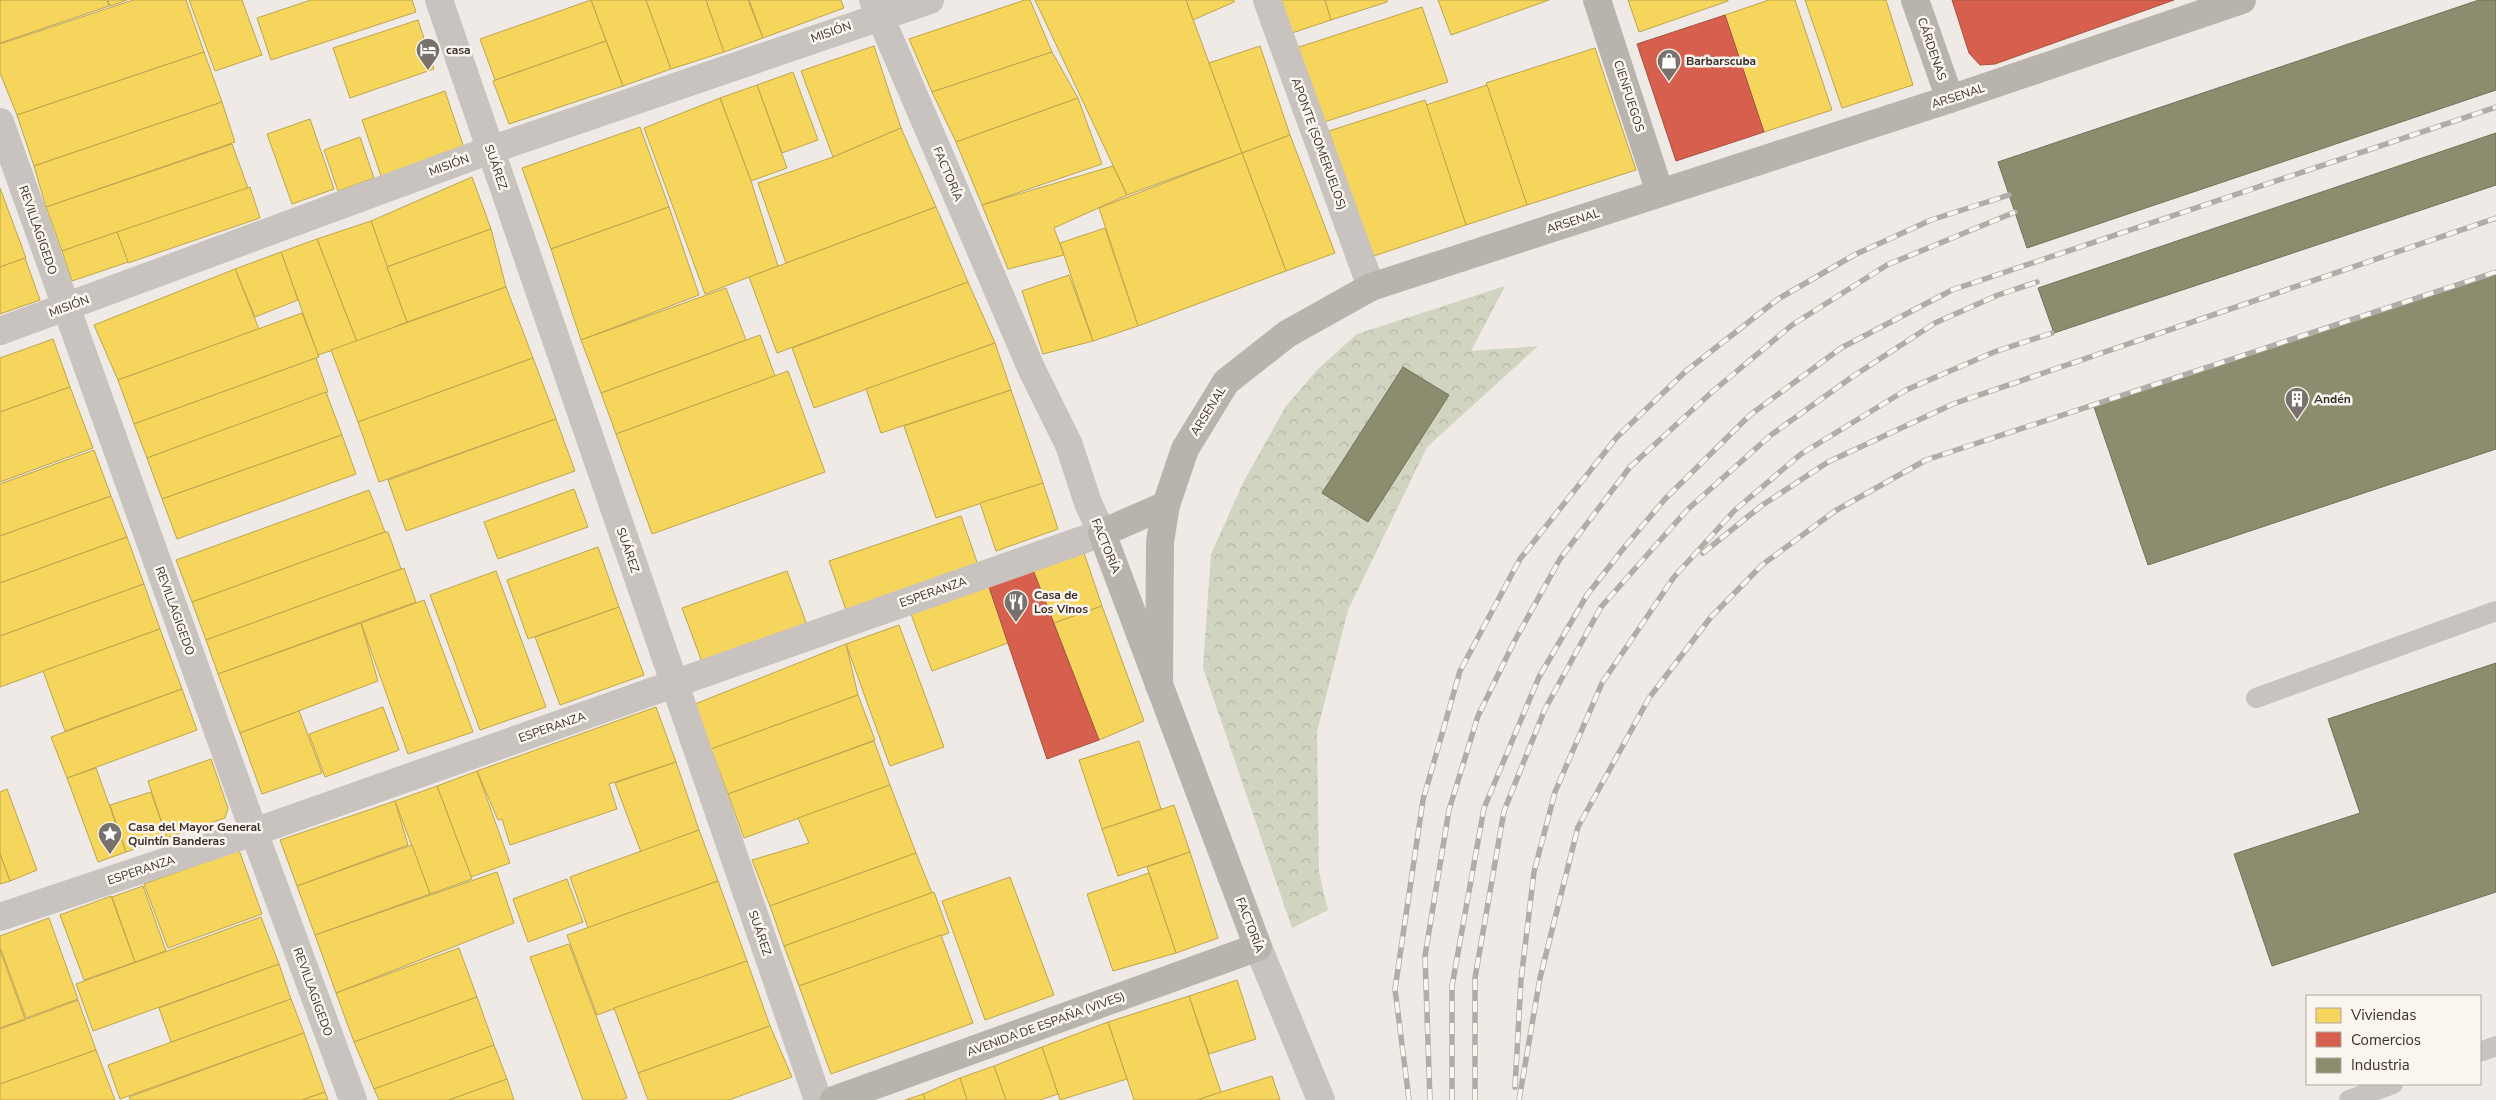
<svg xmlns="http://www.w3.org/2000/svg" width="2496" height="1100" font-family="'Nunito Sans',sans-serif">
<defs>
<pattern id="park-crowns" width="20" height="18" patternUnits="userSpaceOnUse" patternTransform="scale(1.25)"><rect width="20" height="18" fill="#d0d4c0"/><path d="M2 6a3 3 0 1 1 6 0M12 15a3 3 0 1 1 6 0" fill="none" stroke="#b3b6a5"/></pattern>
</defs>
<rect width="100%" height="100%" fill="#efeae5"/>
<path fill="url(#park-crowns)" d="M1505,286L1471,351L1538,346L1427,447L1348,610L1317,732L1319,872L1328,910L1292,928L1203,668L1211,554L1244,481L1286,406L1318,369L1357,334Z"/>
<g fill="#f6d55c" stroke="#bea44d">
<path d="M0,0H107L109,6L0,43Z"/>
<path d="M108,0H127L110,6Z"/>
<path d="M133,0H186L204,52L17,115L0,73V44Z"/>
<path d="M189,0H242L262,55L215,71Z"/>
<path d="M311,0H412L416,12L271,60L257,18Z"/>
<path d="M591,0H646L671,69L623,86Z"/>
<path d="M591,0L606,41L495,80L480,39Z"/>
<path d="M646,0H706L724,52L671,69Z"/>
<path d="M706,0H748L763,38L724,52Z"/>
<path d="M749,0H841L844,8L763,38Z"/>
<path d="M1025,0H1030L1052,52L932,92L909,39Z"/>
<path d="M1035,0H1186L1242,153L1127,195Z"/>
<path d="M1186,0H1234V2L1193,20Z"/>
<path d="M1281,0H1325L1331,20L1292,33Z"/>
<path d="M1325,0H1387V2L1331,20Z"/>
<path d="M1438,0H1549L1451,35Z"/>
<path d="M1628,0H1728V1L1639,32Z"/>
<path d="M1769,0H1795L1832,110L1764,132L1725,15Z"/>
<path d="M1805,0H1886L1913,85L1842,108Z"/>
<path d="M1422,7L1448,82L1321,123L1296,48Z"/>
<path d="M418,20L434,69L350,98L333,48Z"/>
<path d="M606,41L623,86L509,124L493,81Z"/>
<path d="M874,46L901,128L833,157L801,71Z"/>
<path d="M1260,46L1290,135L1242,153L1209,63Z"/>
<path d="M1595,48L1636,170L1527,205L1486,83Z"/>
<path d="M204,52L222,102L34,166L17,115Z"/>
<path d="M1052,52L1078,98L956,142L932,92Z"/>
<path d="M793,72L818,140L782,153L757,85Z"/>
<path d="M757,85L787,168L751,181L720,98Z"/>
<path d="M1487,85L1527,205L1466,225L1426,105Z"/>
<path d="M445,91L464,148L381,176L362,120Z"/>
<path d="M720,98L751,181L778,266L705,294L644,128Z"/>
<path d="M1078,98L1102,164L982,205L956,142Z"/>
<path d="M1425,100L1466,225L1371,257L1329,131Z"/>
<path d="M222,102L235,142L46,207L34,166Z"/>
<path d="M310,119L334,189L292,204L267,134Z"/>
<path d="M640,127L669,207L551,249L522,168Z"/>
<path d="M901,128L936,207L786,263L758,183L833,157Z"/>
<path d="M1290,135L1335,253L1286,271L1242,153Z"/>
<path d="M360,137L374,178L338,191L324,150Z"/>
<path d="M232,144L248,188L62,251L46,207Z"/>
<path d="M1242,153L1286,271L1138,326L1099,208Z"/>
<path d="M1113,166L1127,195L1054,228L1064,255L1008,269L982,205Z"/>
<path d="M472,177L491,229L387,267L371,221Z"/>
<path d="M250,187L260,218L128,263L117,232Z"/>
<path d="M0,188L26,258L0,267Z"/>
<path d="M669,207L699,295L581,340L551,249Z"/>
<path d="M936,207L968,282L777,353L749,277Z"/>
<path d="M371,221L407,322L357,342L317,239Z"/>
<path d="M1105,228L1138,326L1093,341L1060,243Z"/>
<path d="M491,229L506,287L407,322L387,267Z"/>
<path d="M117,232L128,262L72,281L62,251Z"/>
<path d="M317,239L357,342L318,355L281,252Z"/>
<path d="M281,252L298,300L255,317L235,269Z"/>
<path d="M25,258L40,300L0,314V267Z"/>
<path d="M235,269L259,329L118,380L94,325Z"/>
<path d="M1069,275L1093,341L1043,354L1022,291Z"/>
<path d="M968,282L995,343L814,408L792,348Z"/>
<path d="M506,287L533,358L358,422L331,350Z"/>
<path d="M726,288L746,340L601,393L581,340Z"/>
<path d="M302,313L319,357L134,424L118,380Z"/>
<path d="M760,335L775,376L616,434L601,393Z"/>
<path d="M53,339L70,387L0,412V358Z"/>
<path d="M995,343L1011,390L881,433L866,389Z"/>
<path d="M316,358L328,392L147,458L134,424Z"/>
<path d="M533,358L556,419L379,482L358,422Z"/>
<path d="M788,371L825,472L652,534L616,434Z"/>
<path d="M70,387L93,448L0,482V412Z"/>
<path d="M1011,390L1043,483L936,518L904,426Z"/>
<path d="M326,392L342,435L162,499L147,458Z"/>
<path d="M556,419L575,471L406,531L388,480Z"/>
<path d="M342,435L356,474L177,539L162,499Z"/>
<path d="M94,450L111,496L0,536V484Z"/>
<path d="M1043,483L1058,529L996,551L980,503Z"/>
<path d="M574,489L588,527L498,559L484,522Z"/>
<path d="M369,490L385,532L192,602L176,560Z"/>
<path d="M111,496L127,537L0,583V536Z"/>
<path d="M961,516L978,565L846,610L829,561Z"/>
<path d="M385,532H388L401,569L206,640L192,602Z"/>
<path d="M127,537L144,584L0,636V583Z"/>
<path d="M598,547L619,607L528,639L507,580Z"/>
<path d="M1084,553L1102,606L1054,623L1033,570Z"/>
<path d="M404,568L416,602L218,674L206,640Z"/>
<path d="M496,571L546,707L480,730L430,595Z"/>
<path d="M787,571L807,625L702,662L682,608Z"/>
<path d="M144,584L160,629L0,687V636Z"/>
<path d="M989,587L1008,643L932,671L911,614Z"/>
<path d="M424,600L473,732L408,754L361,623Z"/>
<path d="M1102,606L1144,721L1099,740L1054,623Z"/>
<path d="M619,607L644,675L560,705L535,637Z"/>
<path d="M361,623L378,681L240,733L218,674Z"/>
<path d="M899,625L944,747L890,766L846,644Z"/>
<path d="M160,629L182,689L65,731L43,671Z"/>
<path d="M846,644L858,695L711,749L695,704Z"/>
<path d="M182,689L197,730L67,778L51,737Z"/>
<path d="M858,695L875,740L728,794L711,749Z"/>
<path d="M383,707L399,750L325,777L309,734Z"/>
<path d="M656,707L676,762L609,784L617,809L510,845L502,819L498,820L477,771Z"/>
<path d="M299,711L322,773L262,794L240,733Z"/>
<path d="M874,741L890,785L744,838L728,794Z"/>
<path d="M1139,741L1161,809L1102,829L1079,760Z"/>
<path d="M211,759L228,808L225,818L167,838L148,781Z"/>
<path d="M676,762L699,830L641,852L615,783Z"/>
<path d="M96,768L126,852L98,862L67,778Z"/>
<path d="M477,771L510,863L471,877L437,786Z"/>
<path d="M890,785L916,853L770,906L752,860L809,843L798,818Z"/>
<path d="M437,786L472,879L430,894L395,801Z"/>
<path d="M7,789L37,870L10,881L0,854V792Z"/>
<path d="M151,792L167,838L126,852L110,805Z"/>
<path d="M395,801L408,845L297,886L280,840Z"/>
<path d="M1174,805L1190,852L1118,876L1102,829Z"/>
<path d="M699,830L718,881L588,928L570,877Z"/>
<path d="M412,845L430,894L315,935L297,886Z"/>
<path d="M239,850L262,914L168,948L144,884Z"/>
<path d="M1190,852L1218,938L1176,953L1147,867Z"/>
<path d="M916,853L932,893L784,946L770,906Z"/>
<path d="M0,854L10,881L0,884Z"/>
<path d="M497,872L514,923L336,993L315,935Z"/>
<path d="M1149,873L1176,953L1113,971L1087,894Z"/>
<path d="M1010,877L1054,995L985,1020L942,901Z"/>
<path d="M567,879L583,922L528,942L513,899Z"/>
<path d="M718,881L747,961L597,1015L567,935Z"/>
<path d="M143,886L166,951L135,962L112,897Z"/>
<path d="M934,892L949,933L799,986L784,946Z"/>
<path d="M111,896L135,962L84,980L60,915Z"/>
<path d="M261,917L279,964L93,1031L76,984Z"/>
<path d="M49,918L78,999L26,1018L0,947V936Z"/>
<path d="M941,935L973,1023L831,1074L799,986Z"/>
<path d="M569,944L627,1098L621,1100H583L530,957Z"/>
<path d="M459,948L477,997L354,1042L336,993Z"/>
<path d="M0,950L25,1019L0,1028Z"/>
<path d="M747,961L770,1026L638,1073L614,1008Z"/>
<path d="M279,964L291,999L171,1042L159,1008Z"/>
<path d="M1237,980L1256,1039L1209,1054L1189,996Z"/>
<path d="M1189,996L1221,1092L1197,1100H1134L1108,1022Z"/>
<path d="M477,997L494,1045L374,1089L354,1042Z"/>
<path d="M291,999L304,1033L120,1099L108,1065Z"/>
<path d="M78,1000L96,1050L0,1084V1029Z"/>
<path d="M1108,1022L1127,1079L1060,1100L1042,1047Z"/>
<path d="M770,1026L792,1077L729,1100H648L638,1073Z"/>
<path d="M304,1033L325,1092L302,1100H130L129,1097Z"/>
<path d="M494,1045L507,1079L449,1100H379L374,1089Z"/>
<path d="M1042,1047L1058,1094L1040,1100H1006L994,1066Z"/>
<path d="M96,1050L115,1100H0V1084Z"/>
<path d="M994,1066L1006,1100H967L960,1078Z"/>
<path d="M1272,1076L1280,1100H1197L1221,1092Z"/>
<path d="M960,1078L967,1100H925L923,1094Z"/>
<path d="M507,1079L514,1100H449Z"/>
<path d="M325,1092L328,1100H302Z"/>
<path d="M923,1094L925,1100H905Z"/>
</g>
<g fill="#d6604d" stroke="#a75243">
<path d="M1952,0H2174L1995,64L1980,65L1969,53Z"/>
<path d="M1725,15L1764,132L1676,161L1637,44Z"/>
<path d="M1033,570L1099,740L1047,759L989,587Z"/>
</g>
<g fill="#8c8c6e" stroke="#73715a">
<path d="M2479,0H2496V90L2027,248L1998,162Z"/>
<path d="M2496,133V185L2054,333L2038,288Z"/>
<path d="M2496,272V449L2148,565L2094,407Z"/>
<path d="M1403,367L1449,395L1368,522L1322,493Z"/>
<path d="M2496,663V892L2272,966L2234,854L2360,813L2328,719Z"/>
</g>
<g fill="none" stroke-linecap="round" stroke-linejoin="round">
<g stroke="#c8c3be" stroke-width="20">
<path d="M2256,698L2496,611"/>
<path d="M2480,1052L2496,1046"/>
<path d="M2349,1100L2393,1084"/>
</g>
<g stroke="#c8c3be" stroke-width="28">
<path d="M439,0L818,1100"/>
<path d="M1267,0L1371,287"/>
<path d="M0,122L254,832L353,1100"/>
<path d="M0,331L490,150L930,0"/>
<path d="M0,917L254,832L1102,533L1088,503L1069,445L1032,370L873,0"/>
<path d="M1258,947L1321,1100"/>
</g>
<g stroke="#b9b3ae" stroke-width="28">
<path d="M1597,0L1660,193"/>
<path d="M1915,0L1950,99"/>
<path d="M1159,685L1160,542L1166,505L1185,449L1226,382L1287,334L1371,287L1950,99L2242,0"/>
<path d="M834,1100L1258,947L1102,533L1166,505"/>
</g>
<defs>
<g id="rail">
<path d="M1703,553L1761,506L1828,462L1953,404L2496,218"/>
<path d="M1515,1087L1521,980L1534,872L1555,792L1602,683L1674,577L1735,510L1801,454L1906,390L1994,352L2052,333"/>
<path d="M1409,1100L1395,989L1423,800L1460,671L1520,559L1617,437L1686,371L1778,299L1854,255L1931,220L2009,195"/>
<path d="M1430,1100L1425,956L1449,810L1478,716L1514,642L1560,559L1630,467L1712,392L1792,325L1887,265L2015,212"/>
<path d="M1452,1100V986L1484,808L1539,677L1587,595L1627,544L1665,499L1750,415L1841,348L1952,290L2496,107"/>
<path d="M1475,1100V978L1504,811L1545,709L1601,607L1688,509L1771,435L1852,377L1935,323L1998,295L2037,282"/>
<path d="M1519,1100L1540,978L1578,827L1649,698L1711,617L1762,565L1835,511L1926,460L2496,272"/>
</g>
</defs>
<use href="#rail" stroke="#b0aca8" stroke-width="5.5"/>
<use href="#rail" stroke="#faf5ee" stroke-width="4" stroke-dasharray="11" stroke-linecap="butt"/>
</g>
<defs>
<symbol id="hotel-pin" viewBox="-11 -11 22 30"><path d="M0 17L-7.5 6A9.5 9.5 0 1 1 7.5 6Z" fill="#79726c" stroke="#faf5ee"/><path d="M-6-4.5h1.5V1H6V5H4.5V3h-9V5H-6ZM-4 0a1.8 1.8 0 1 1 3.6 0ZM.5 0V-2.5h3Q6-2.5 6 0Z" fill="#fff"/></symbol>
<symbol id="shop-pin" viewBox="-11 -11 22 30"><path d="M0 17L-7.5 6A9.5 9.5 0 1 1 7.5 6Z" fill="#79726c" stroke="#faf5ee"/><path d="M-5-2.5h2.3a2.7 3.5 0 0 1 5.4 0H5L5.5 6h-11ZM-1.5-2.5h3a1.5 2.3 0 0 0-3 0Z" fill="#fff"/></symbol>
<symbol id="building-pin" viewBox="-11 -11 22 30"><path d="M0 17L-7.5 6A9.5 9.5 0 1 1 7.5 6Z" fill="#79726c" stroke="#faf5ee"/><path d="M-4-6H4V6H1V3H-1V6H-4ZM-2.5-4.3h1.7v1.8h-1.7ZM.8-4.3h1.7v1.8H.8ZM-2.5-1h1.7V.8h-1.7ZM.8-1h1.7V.8H.8Z" fill="#fff"/></symbol>
<symbol id="restaurant-pin" viewBox="-11 -11 22 30"><path d="M0 17L-7.5 6A9.5 9.5 0 1 1 7.5 6Z" fill="#79726c" stroke="#faf5ee"/><path d="M-5-6h1v4h1v-4h1v4h1v-4h1v5L-1.5 .5V6h-2V.5L-5-1ZM5-6V6H3V1.5H1.5Q1.5-4 5-6Z" fill="#fff"/></symbol>
<symbol id="sight-pin" viewBox="-11 -11 22 30"><path d="M0 17L-7.5 6A9.5 9.5 0 1 1 7.5 6Z" fill="#79726c" stroke="#faf5ee"/><path d="M0-6L1.8-2.2L6-1.7L2.9 1.2L3.7 5.4L0 3.3L-3.7 5.4L-2.9 1.2L-6-1.7L-1.8-2.2Z" fill="#fff"/></symbol>
</defs>
<g fill-rule="evenodd">
<use href="#hotel-pin" x="414" y="36" width="28" height="38"/>
<use href="#shop-pin" x="1655" y="47" width="28" height="38"/>
<use href="#building-pin" x="2283" y="385" width="28" height="38"/>
<use href="#restaurant-pin" x="1002" y="588" width="28" height="38"/>
<use href="#sight-pin" x="96" y="820" width="28" height="38"/>
</g>
<g text-anchor="middle" stroke-width="5" stroke-linejoin="round" paint-order="stroke">
<g font-size="12" fill="#3a312b" stroke="#faf5ee">
<text transform="translate(831 32) rotate(-19)" y="4">MISIÓN</text>
<text transform="translate(1932 49) rotate(71)" y="4">CÁRDENAS</text>
<text transform="translate(1629 96) rotate(72)" y="4">CIENFUEGOS</text>
<text transform="translate(1958 96) rotate(-18)" y="4">ARSENAL</text>
<text transform="translate(1319 144) rotate(70)" y="4">APONTE (SOMERUELOS)</text>
<text transform="translate(449 165) rotate(-20)" y="4">MISIÓN</text>
<text transform="translate(496 167) rotate(71)" y="4">SUÁREZ</text>
<text transform="translate(948 174) rotate(67)" y="4">FACTORÍA</text>
<text transform="translate(1573 221) rotate(-18)" y="4">ARSENAL</text>
<text transform="translate(38 230) rotate(71)" y="4">REVILLAGIGEDO</text>
<text transform="translate(69 306) rotate(-20)" y="4">MISIÓN</text>
<text transform="translate(1208 411) rotate(-58)" y="4">ARSENAL</text>
<text transform="translate(1106 546) rotate(68)" y="4">FACTORÍA</text>
<text transform="translate(628 550) rotate(71)" y="4">SUÁREZ</text>
<text transform="translate(933 592) rotate(-19)" y="4">ESPERANZA</text>
<text transform="translate(175 611) rotate(70)" y="4">REVILLAGIGEDO</text>
<text transform="translate(552 727) rotate(-19)" y="4">ESPERANZA</text>
<text transform="translate(141 870) rotate(-18)" y="4">ESPERANZA</text>
<text transform="translate(1250 925) rotate(69)" y="4">FACTORÍA</text>
<text transform="translate(760 933) rotate(71)" y="4">SUÁREZ</text>
<text transform="translate(313 992) rotate(70)" y="4">REVILLAGIGEDO</text>
<text transform="translate(1046 1024) rotate(-20)" y="4">AVENIDA DE ESPAÑA (VIVES)</text>
</g>
<g font-size="12" font-weight="bold" fill="#3a312b" stroke="#faf5ee" text-anchor="start">
<text x="446" y="54">casa</text>
<text x="1686" y="65">Barbarscuba</text>
<text x="2314" y="403">Andén</text>
<text x="1034" y="599">Casa de<tspan x="1034" dy="14">Los Vinos</tspan></text>
<text x="128" y="831">Casa del Mayor General<tspan x="128" dy="14">Quintín Banderas</tspan></text>
</g>
</g>
<rect x="2306" y="995" width="175" height="90" fill="#faf5ee" stroke="#ada7a0"/>
<rect x="2316" y="1008" width="25" height="15" fill="#f6d55c" stroke="#ada7a0"/>
<text x="2351" y="1020" font-size="15" fill="#3a312b">Viviendas</text>
<rect x="2316" y="1032" width="25" height="15" fill="#d6604d" stroke="#ada7a0"/>
<text x="2351" y="1045" font-size="15" fill="#3a312b">Comercios</text>
<rect x="2316" y="1058" width="25" height="15" fill="#8c8c6e" stroke="#ada7a0"/>
<text x="2351" y="1070" font-size="15" fill="#3a312b">Industria</text>
</svg>
